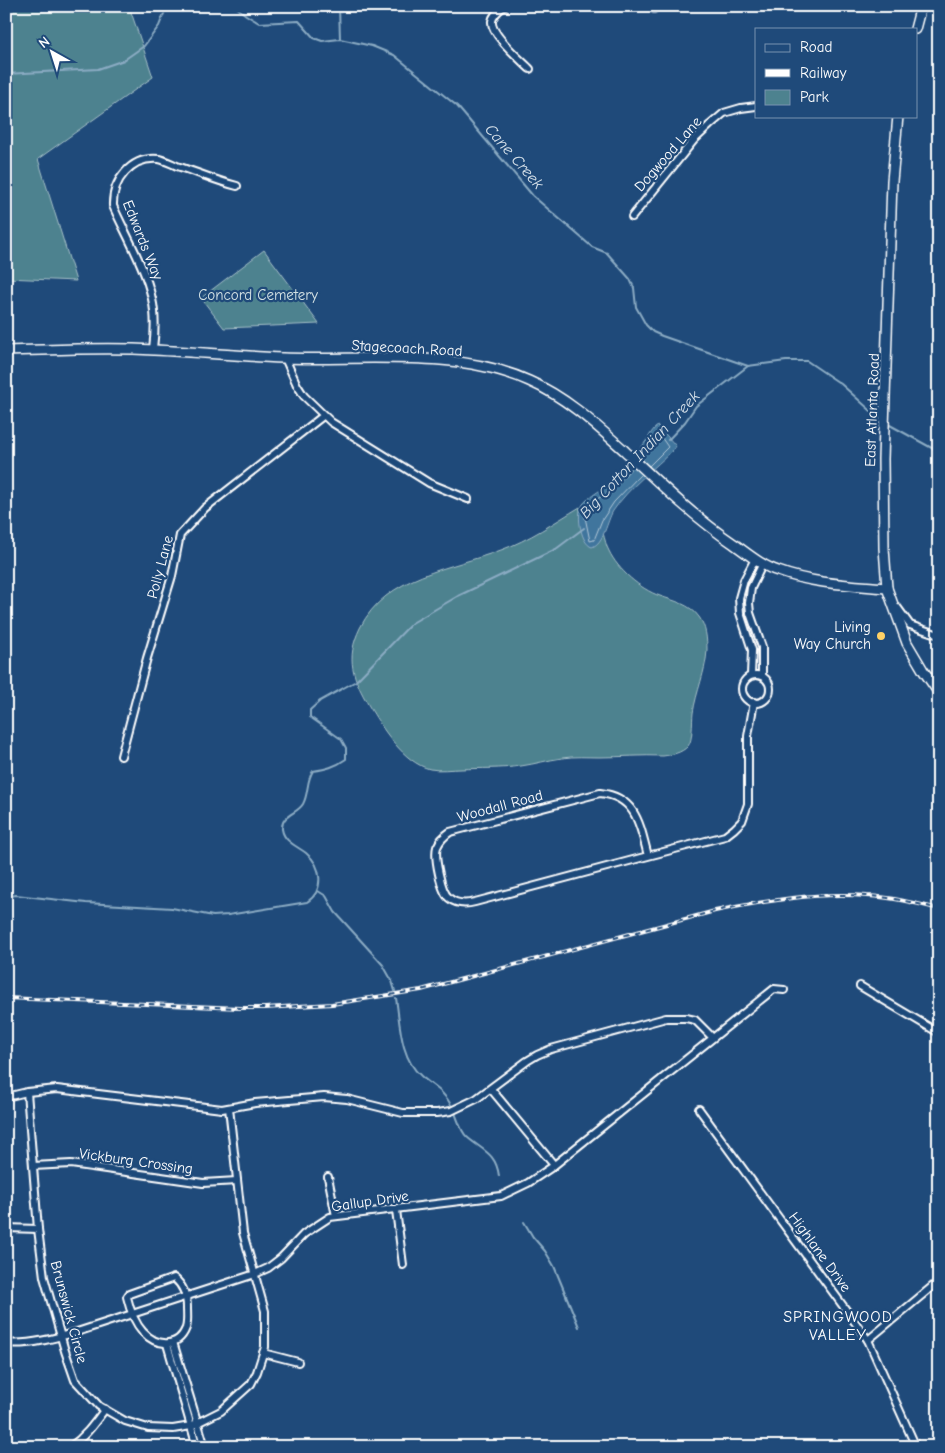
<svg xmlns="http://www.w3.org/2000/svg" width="945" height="1453" font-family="'Comic Neue',sans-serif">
<rect width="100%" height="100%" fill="#1f4a7a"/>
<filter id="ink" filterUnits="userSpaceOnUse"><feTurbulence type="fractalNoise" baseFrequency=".02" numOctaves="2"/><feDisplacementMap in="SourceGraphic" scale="10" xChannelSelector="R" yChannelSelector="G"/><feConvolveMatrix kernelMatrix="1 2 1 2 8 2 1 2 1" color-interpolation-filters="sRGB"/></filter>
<g filter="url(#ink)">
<g fill="#4d828f" stroke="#a6c0c7">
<path d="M6,6H129L153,77L38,159L76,281L6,278Z"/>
<path d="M264,250L319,324L224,328L201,298Z"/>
<path d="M580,507V517L582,531L602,537L603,533C605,539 606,546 609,551C618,570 640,589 660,596C674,601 690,604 699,617C706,626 707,639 707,650C706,671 696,692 693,713C692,721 693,741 688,746C682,753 671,755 663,756C642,755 621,757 599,757C587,757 574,756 562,758C548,760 535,764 521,766C501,769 481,768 461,769C451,769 440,771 430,769C404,763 382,728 369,706C353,678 345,659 360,628C386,575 451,569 501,550C529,540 555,522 580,507Z"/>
</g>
<path fill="#40759d" stroke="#8cacc4" d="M658,426L676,446L674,449C654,469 629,487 613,511C607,521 604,543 592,547C581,544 576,515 582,506C586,497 608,487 617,477C627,466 638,453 646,441C650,436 652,429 658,426Z"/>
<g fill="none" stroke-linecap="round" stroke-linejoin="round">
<g stroke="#b3c8d8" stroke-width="1">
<path d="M640,457L656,435L659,434L668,447L649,466"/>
<path d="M633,466L616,486L589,505L585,509V517L590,541L594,540L602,520L614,502L641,474"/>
</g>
<g stroke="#8cacc4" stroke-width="2">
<path d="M235,6L246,15L259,23L299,21L314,38L322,41L340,39L372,46L394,55L457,106L533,196L592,247L607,253L630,279L634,288L636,307L646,325L653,332L662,336L748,366"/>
<path d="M339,6L340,39"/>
<path d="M6,74L98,69L124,60L144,46L159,26L167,6"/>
<path d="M888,424L939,452"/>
<path d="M668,440L685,422L696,406L748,366L786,361H807L841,384L880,419"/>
<path d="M318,891L326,896L335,912L383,965L392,981L395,991"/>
<path d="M6,897L16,895L86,903L172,908L213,916L228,915L307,902C325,890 322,866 306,853C297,846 284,842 282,829C281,815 297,814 303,804C309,793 306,781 313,771C326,769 335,767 346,759V748L341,739L310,717V710L320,701L356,681L412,623L458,596L556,549L584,528"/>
<path d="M396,998C400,1023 400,1058 421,1076C432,1086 444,1091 451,1105"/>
<path d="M455,1113C458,1120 461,1132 467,1137C483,1151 496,1153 499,1176"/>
<path d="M524,1222L533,1237L545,1251L554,1266L579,1327"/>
</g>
<defs>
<g id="street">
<path d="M504,6C499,10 493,15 492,21C490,34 521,60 530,69"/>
<path d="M651,6L654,9"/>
<path d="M632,217L694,140L710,125L724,113L741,108L756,106"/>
<path d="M153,349C155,333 156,316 152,299C146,269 126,235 113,206C112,181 131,156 159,159C165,160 172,164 177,166C197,172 216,181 237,186"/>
<path d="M285,358L297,385L304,396L331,422L429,483L468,499"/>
<path d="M897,607L910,625L939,635"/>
<circle cx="756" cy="689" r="14"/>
<path d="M751,675L752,650L740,613L739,598L744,580L755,559"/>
<path d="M762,676V647L750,613L749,603L751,588L763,563"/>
<path d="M121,756L147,658L172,576L180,535L205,508L323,416"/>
<path d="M648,856L475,902C467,904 457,905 449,898C441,892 434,856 437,847C440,840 444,836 450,832L600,793C637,797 640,826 648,856L725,836L734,829L742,821L748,804V736L754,702"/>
<path d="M860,986L939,1033"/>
<path d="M491,1089L554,1165"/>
<path d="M27,1092L38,1229L44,1277L65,1351L75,1380L99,1406L125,1421L148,1428L173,1429L191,1426L221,1411L251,1384L257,1372L265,1347V1311L243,1233L229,1108"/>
<path d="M6,1097L27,1092L57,1089L222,1109L255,1103L324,1097L347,1099L403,1113H437L451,1111L476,1099L527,1061L537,1055L551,1049L666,1018H686L695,1020L712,1037"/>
<path d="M699,1109L868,1340L916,1447"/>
<path d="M33,1166L71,1164L203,1183L237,1181"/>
<path d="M328,1177L336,1216"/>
<path d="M396,1210L403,1265"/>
<path d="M6,1228L38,1229"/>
<path d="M174,1278C184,1286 187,1296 187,1308C187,1314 188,1322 186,1328C178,1349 156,1346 143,1332C134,1322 130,1310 127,1297L129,1294Z"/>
<path d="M868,1340L939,1281"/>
<path d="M173,1342L205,1447"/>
<path d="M6,1343C28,1346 59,1337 80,1331L255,1274L268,1268L281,1258L304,1234L330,1217L501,1196L528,1183L552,1167L774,989L784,990"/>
<path d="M167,1344L197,1447"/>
<path d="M263,1353L298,1362"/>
<path d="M70,1447C85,1437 94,1424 105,1409"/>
</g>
<g id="secondary">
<path d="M915,29L921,6"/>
<path d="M898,116L892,181L883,459L884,548L887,588L907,643L923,670L939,693"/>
<path d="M6,351C55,350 105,347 154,350C197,352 240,356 283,358C361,361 456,348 529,381C566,397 595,424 625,451C660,484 694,517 734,544C748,554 762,566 778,571C813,584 851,585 887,588"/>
</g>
</defs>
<use href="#street" stroke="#fff" stroke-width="10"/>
<use href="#secondary" stroke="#fff" stroke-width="12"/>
<use href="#street" stroke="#1f4a7a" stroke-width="6"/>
<use href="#secondary" stroke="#1f4a7a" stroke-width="9"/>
<defs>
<path id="rail" d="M6,998L240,1008H265L332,1004L421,990L715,911C765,901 816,892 867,896C891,897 915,903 939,909"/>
</defs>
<use href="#rail" stroke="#fff" stroke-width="4"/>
<use href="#rail" stroke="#1f4a7a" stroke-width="2" stroke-dasharray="5.5" stroke-linecap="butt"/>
</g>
</g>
<circle fill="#ffd166" stroke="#1f4a7a" stroke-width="2" cx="881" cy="636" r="5"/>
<g text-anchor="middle" stroke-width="4.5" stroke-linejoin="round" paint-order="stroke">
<g font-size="15" fill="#fff" stroke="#1f4a7a">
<text transform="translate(668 154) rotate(-49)" y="5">Dogwood Lane</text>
<text transform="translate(143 240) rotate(68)" y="5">Edwards Way</text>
<text transform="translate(407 348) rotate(3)" y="5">Stagecoach Road</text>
<text transform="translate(872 410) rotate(-88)" y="5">East Atlanta Road</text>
<text transform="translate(160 567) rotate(-75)" y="5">Polly Lane</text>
<text transform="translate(500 806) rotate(-15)" y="5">Woodall Road</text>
<text transform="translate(136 1161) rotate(8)" y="5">Vickburg Crossing</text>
<text transform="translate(370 1201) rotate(-8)" y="5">Gallup Drive</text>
<text transform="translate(820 1252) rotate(54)" y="5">Highlane Drive</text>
<text transform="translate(69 1312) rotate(75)" y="5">Brunswick Circle</text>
</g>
<g font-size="15" fill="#d2e0e3" stroke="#1f4a7a">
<text x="258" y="300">Concord Cemetery</text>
</g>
<g font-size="15" fill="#fff" stroke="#1f4a7a" text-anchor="end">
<text x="871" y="632">Living<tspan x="871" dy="17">Way Church</tspan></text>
</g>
<g font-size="16" font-style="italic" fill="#d9e3eb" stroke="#1f4a7a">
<text transform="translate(515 156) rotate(49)" y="6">Cane Creek</text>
<text transform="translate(639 454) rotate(-47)" y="6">Big Cotton Indian Creek</text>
</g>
<g font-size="16" letter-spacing="1" fill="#fff" stroke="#1f4a7a">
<text x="838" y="1322">SPRINGWOOD<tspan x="838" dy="18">VALLEY</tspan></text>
</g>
</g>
<rect width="945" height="1453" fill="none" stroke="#1f4a7a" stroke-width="25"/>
<rect x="12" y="12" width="920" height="1428" fill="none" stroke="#fff" stroke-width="2" filter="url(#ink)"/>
<rect x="755" y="28" width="162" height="90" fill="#1f4a7a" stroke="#7992af"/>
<rect x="765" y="44" width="25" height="8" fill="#1f4a7a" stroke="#7992af"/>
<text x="800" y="52" font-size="15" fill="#ffffff">Road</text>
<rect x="765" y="69" width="25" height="8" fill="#ffffff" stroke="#7992af"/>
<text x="800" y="78" font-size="15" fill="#ffffff">Railway</text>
<rect x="765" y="90" width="25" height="15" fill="#4d828f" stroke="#7992af"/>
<text x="800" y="102" font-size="15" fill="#ffffff">Park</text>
<g transform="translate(52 52) rotate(321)" stroke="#1f4a7a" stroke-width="4" paint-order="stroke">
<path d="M0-4L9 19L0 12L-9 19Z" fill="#ffffff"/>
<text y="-8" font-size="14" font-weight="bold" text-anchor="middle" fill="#ffffff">N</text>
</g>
</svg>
